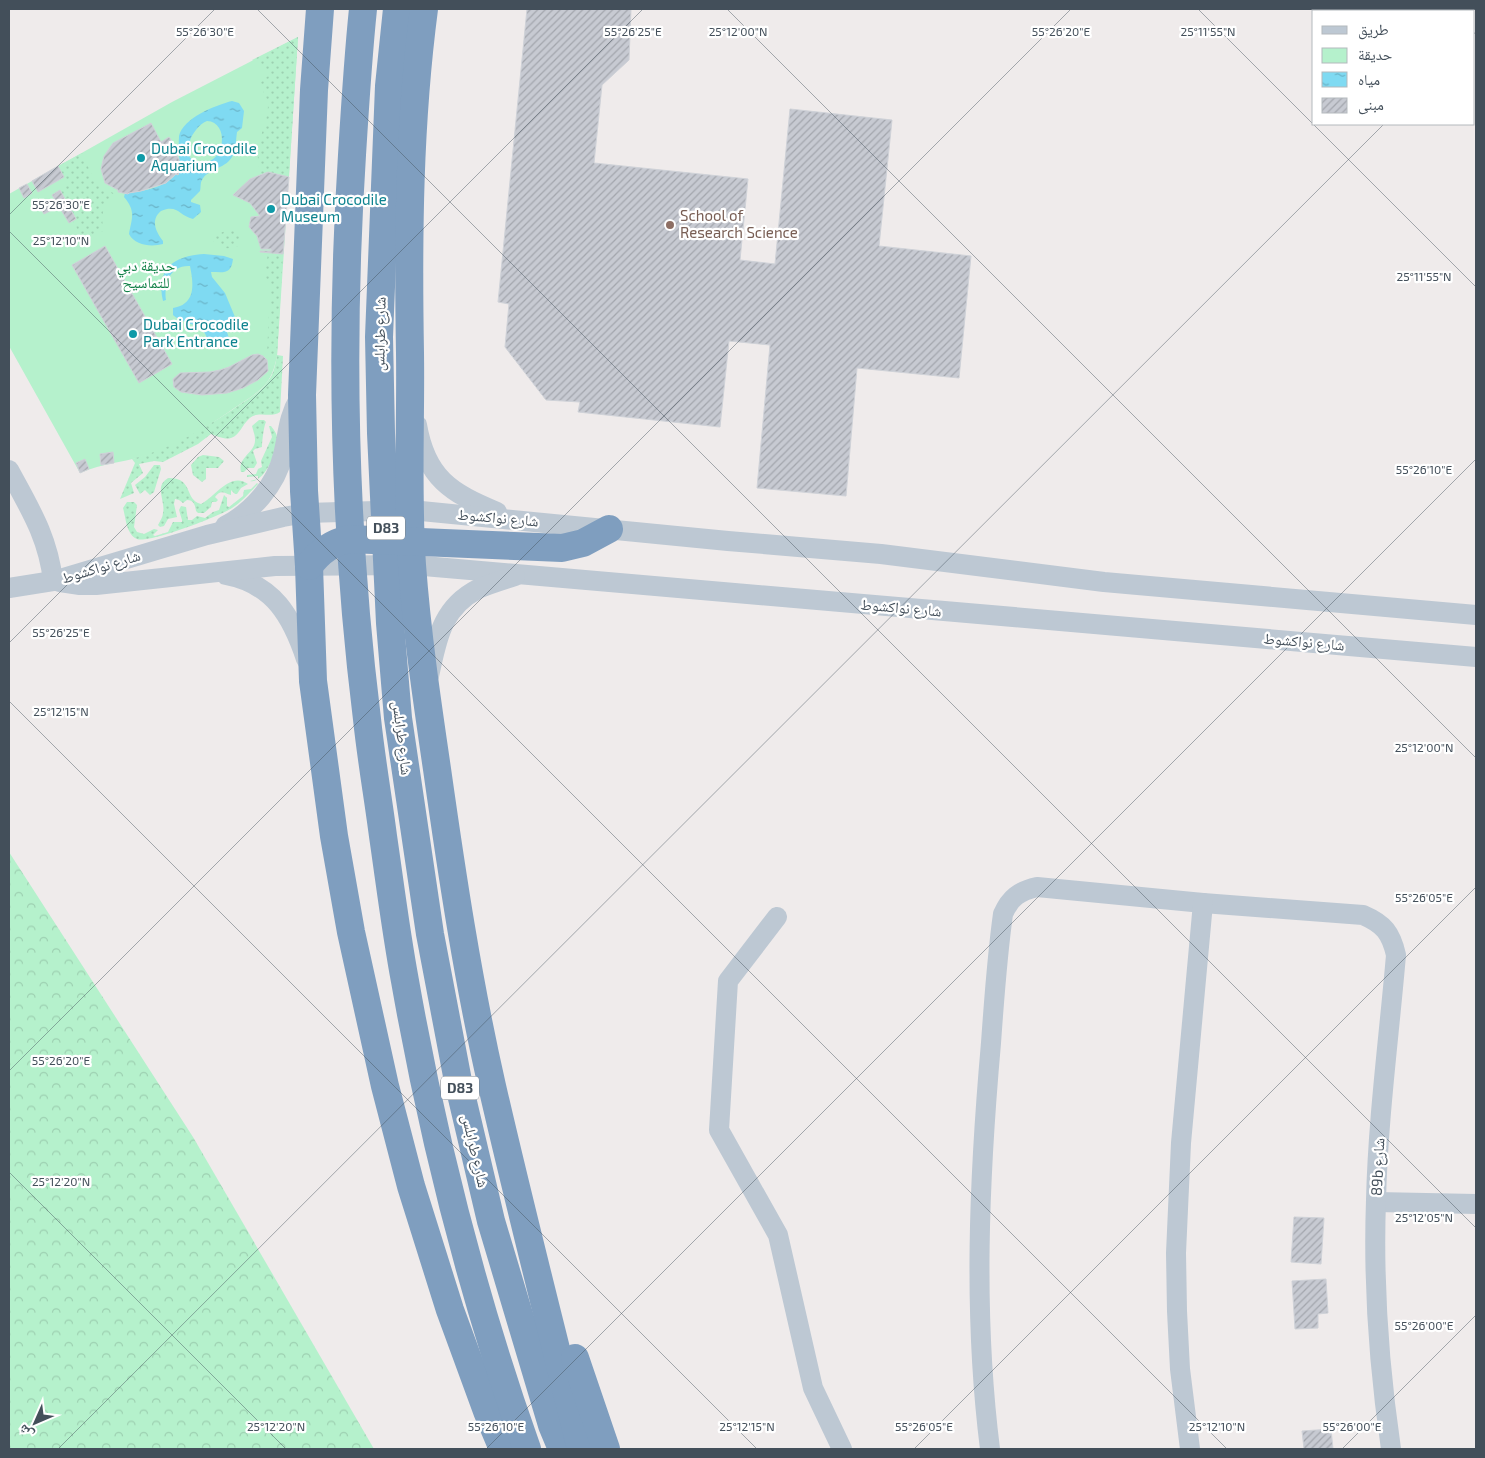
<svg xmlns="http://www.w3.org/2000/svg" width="1485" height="1458" font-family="'Exo 2','Noto Naskh Arabic',sans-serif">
<defs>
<pattern id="forest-crowns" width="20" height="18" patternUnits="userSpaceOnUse" patternTransform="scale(1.25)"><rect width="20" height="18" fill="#b5f1cc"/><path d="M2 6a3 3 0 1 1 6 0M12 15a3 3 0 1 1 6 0" fill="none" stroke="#9dd0b1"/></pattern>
<pattern id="garden-dots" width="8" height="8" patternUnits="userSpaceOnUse" patternTransform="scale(1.25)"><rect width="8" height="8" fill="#b5f1cc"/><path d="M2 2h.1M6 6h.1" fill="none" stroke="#9dd0b1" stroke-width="1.8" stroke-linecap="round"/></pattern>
<pattern id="water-ripples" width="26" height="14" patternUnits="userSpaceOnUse" patternTransform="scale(1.25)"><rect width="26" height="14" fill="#7fdaf2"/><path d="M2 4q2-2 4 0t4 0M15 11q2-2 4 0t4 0" fill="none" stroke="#6ab3c7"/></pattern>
<pattern id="building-hatch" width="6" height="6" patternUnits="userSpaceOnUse" patternTransform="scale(1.25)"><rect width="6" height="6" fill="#c7cad2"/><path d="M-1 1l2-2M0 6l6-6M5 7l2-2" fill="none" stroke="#a3a6ad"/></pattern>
</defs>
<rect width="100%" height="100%" fill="#efebeb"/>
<path fill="#b5f1cc" d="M298,37L277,356C273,376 268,385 251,397C219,418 187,443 151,454C127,462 102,463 80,473L9,346V194L172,102Z"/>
<path fill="url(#forest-crowns)" d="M9,852L193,1137L374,1449H9Z"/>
<g fill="url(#garden-dots)">
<path d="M298,37L289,177L268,172L261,175C257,163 257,153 260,140C265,119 276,104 258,85L268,76L264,67L252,60Z"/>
<path d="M82,153C87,163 91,176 98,183C103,189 110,189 115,195C101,203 102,216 103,231L84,241L73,221L76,219L60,190L63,188L66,181L58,166Z"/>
<path d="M232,230L240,233L242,236L240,245C231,250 219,250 213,241C216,233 224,231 232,230Z"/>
<path d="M268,253L283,254L277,355L283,356L280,412C271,418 262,412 253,416C243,421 241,435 231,438C225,440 217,436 211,434L198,444L163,462L154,461L139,464L143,473L131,483L134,493L120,499L135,463L132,459C170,449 200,431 232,410C245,401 259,394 268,381C274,374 275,365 277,356L267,355L270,289L265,274Z"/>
<path d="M259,420H264L266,422C264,425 262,442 262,447L255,449L253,451L257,463L254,468H248L244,472H241C237,457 256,453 255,439C255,435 253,430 252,426Z"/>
<path d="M269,426H271C274,430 276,432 277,437C279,449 264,484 250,481L258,479V476L247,477V475L256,474L258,469L262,467L261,461L272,437Z"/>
<path d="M203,455L219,457L224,461L218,468H206V479L202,482L193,475L191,465L198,457Z"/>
<path d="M154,465H160L161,469L154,492L150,495L145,490L140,494L135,485L145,477Z"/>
<path d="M169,478C194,478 184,500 201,504C214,498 230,471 248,484L241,488L237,494H235L231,490V495C224,493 221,489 215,497L218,500L216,502H212L211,507L204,513H198L196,511C195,505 194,500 187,500L183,503L179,500L175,499L174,504L177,517L168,519L164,526L160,527L158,525C160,521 163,517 163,513C166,501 153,485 169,478Z"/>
<path d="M257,483L258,484C250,492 242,502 232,508C220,516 148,544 137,539C126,534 126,518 123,508L127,502H134L137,505L134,527L137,532L144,534L154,529L158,530L153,535L155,536L168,532L173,522H182V520L179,510L181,506L186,507L188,520H192L197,516L205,518L213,512L219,510L224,495L227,498V506L229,507L243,496L244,490L251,489Z"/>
</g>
<g fill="url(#water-ripples)" fill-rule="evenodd">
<path d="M232,101L239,103L244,111L242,128L237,132C236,139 236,148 233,155C227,169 208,168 202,180C200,183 201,188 200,191L191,200V202L200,205L201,212L193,219C179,216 178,204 161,211C150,220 156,232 163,241V244C152,247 135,246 129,234C132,218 136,211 124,197L125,193C140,192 165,188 176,174L178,175L182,166L179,164C180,155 178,145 179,136C183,118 216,105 232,101ZM207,121C231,122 225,168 198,162C177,158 193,126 207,121Z"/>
<path d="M204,254L224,256L233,259C231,275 224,272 211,272L212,277L225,293L235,317L227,332L230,341L227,345L208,343C206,322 185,326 173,315V308C177,307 182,306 185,303C196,295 192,277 190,266C170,265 164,283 166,300L163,301C156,269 173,256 204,254Z"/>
</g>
<g fill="url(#building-hatch)" stroke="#cfd2d8">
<path d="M527,9H631L629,60L602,85L594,163L748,179L740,260L775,264L790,109L892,120L879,246L971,256L959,378L857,368L846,496L757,488L770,345L729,341L720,427L578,412L580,402L546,400L505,347L509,304L498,302Z"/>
<path d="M151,123L161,142L169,137L174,144L176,154L179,159V164L182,165L178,175L176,174L166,183L141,191L129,193L128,194L118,192V190L105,183L101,169L104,156L113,143Z"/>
<path d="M58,166L64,177L38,192L32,181Z"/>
<path d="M268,172L289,177L283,254L260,252V251H271V249H261L257,236L249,227L251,217L260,216L250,203L233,195L250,179Z"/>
<path d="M27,184L32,193L24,198L19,188Z"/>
<path d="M60,190L76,219L69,223L52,195Z"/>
<path d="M47,199L52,210L44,214L38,204Z"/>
<path d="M105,246L172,364L139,383L72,265Z"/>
<path d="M258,354L263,356L267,360L268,371L258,380L243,388L227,393L202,395L181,392L174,387L173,379L180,373L210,372L220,370L229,367L252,355Z"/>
<path d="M113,452L114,463L101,465L100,454Z"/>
<path d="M85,459L89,469L80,473L76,463Z"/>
<path d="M1294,1217L1324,1218L1321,1264L1291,1262Z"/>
<path d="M1326,1279L1328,1313L1318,1314V1328L1295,1329L1292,1281Z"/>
<path d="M1331,1429L1333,1449H1340H1304L1302,1431Z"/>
</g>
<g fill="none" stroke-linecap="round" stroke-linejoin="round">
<g stroke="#bdc8d3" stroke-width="20">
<path d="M417,425C426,478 451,493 497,512"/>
<path d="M9,470C30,509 48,537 53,581"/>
<path d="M225,526C252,512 276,485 283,455C288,435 288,417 299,399"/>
<path d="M226,575C274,584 292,617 306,659"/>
<path d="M60,582L80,585H96L275,566L412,565L1476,657"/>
<path d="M9,588L53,581L207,535L283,517L306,513L411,510L728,541L881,554L1104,582L1476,615"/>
<path d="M429,676C437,640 441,608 478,589C489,584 503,580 515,576"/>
<path d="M777,917L728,981L719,1130L778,1235L813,1388L842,1449"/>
<path d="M1376,1202L1476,1204"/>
<path d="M990,1449C973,1314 979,1179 991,1043C994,1000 997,957 1003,914C1010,898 1019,891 1037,887L1203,903L1363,915C1384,924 1391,933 1396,955C1389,1037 1378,1118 1376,1200C1373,1284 1379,1367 1391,1449"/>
<path d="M1190,1449L1180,1369L1177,1311L1176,1253L1181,1143L1203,903"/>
</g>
<g stroke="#7f9ebf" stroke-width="28">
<path d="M320,9L314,90L302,395L304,491L309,566L313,681L334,836L351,932L385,1086L411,1186L450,1310L487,1411L503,1449"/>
<path d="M363,9C358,57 355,106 352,155C340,342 344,534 367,719C371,758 378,797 383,836C390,884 396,933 405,981C433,1140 473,1297 527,1449"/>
<path d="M397,9L389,86L379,337L381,433L390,623L398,718L430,934L458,1081L491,1221L552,1425L562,1449"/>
<path d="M424,9C409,123 408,237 410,353C411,423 407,494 412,565C417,633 427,701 437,769C452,875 468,981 492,1086C520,1208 551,1328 581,1449"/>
<path d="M309,566C320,551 332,543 349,539L562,548L583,543L609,529"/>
<path d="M575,1358L606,1449"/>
</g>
</g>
<path fill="none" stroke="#434f5a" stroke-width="1" stroke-opacity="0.45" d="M257,9L1476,1228M727,9L1476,758M1198,9L1476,287M1474,34L1476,31M9,215L215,9M9,231L1227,1449M9,643L643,9M9,701L757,1449M9,1071L1071,9M9,1172L286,1449M58,1449L1384,124M486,1449L1476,459M914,1449L1476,887M1342,1449L1476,1315"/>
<g fill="#0f9aa8" stroke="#fff" stroke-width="2">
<circle cx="141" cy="158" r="5"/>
<circle cx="271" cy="209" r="5"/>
<circle cx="133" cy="334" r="5"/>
</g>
<circle fill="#8d6e63" stroke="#fff" stroke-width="2" cx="670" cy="225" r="5"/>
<g text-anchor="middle" stroke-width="4.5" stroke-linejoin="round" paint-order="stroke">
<g fill="#fff" stroke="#7b848c" stroke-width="1">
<rect x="367" y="516.5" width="38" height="23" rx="4"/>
<rect x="441" y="1076.5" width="38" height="23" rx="4"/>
</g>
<g font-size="14" font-weight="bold" fill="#434f5a">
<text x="386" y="533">D83</text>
<text x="460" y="1093">D83</text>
</g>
<g font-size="15" fill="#0d838f" stroke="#fff" text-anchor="start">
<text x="151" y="154">Dubai Crocodile<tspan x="151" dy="17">Aquarium</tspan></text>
<text x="281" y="205">Dubai Crocodile<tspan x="281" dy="17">Museum</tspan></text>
<text x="143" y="330">Dubai Crocodile<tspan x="143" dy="17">Park Entrance</tspan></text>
</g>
<g font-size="15" fill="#785e54" stroke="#fff" text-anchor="start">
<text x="680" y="221">School of<tspan x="680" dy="17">Research Science</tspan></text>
</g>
<g font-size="15" fill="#108047" stroke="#fff">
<text x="146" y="271">حديقة دبي<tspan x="146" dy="17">للتماسيح</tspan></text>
</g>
<g font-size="15" fill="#434f5a" stroke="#fff">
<text transform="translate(380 334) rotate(-89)" y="5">شارع طرابلس</text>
<text transform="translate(498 518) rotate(5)" y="5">شارع نواكشوط</text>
<text transform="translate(101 567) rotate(-17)" y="5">شارع نواكشوط</text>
<text transform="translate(901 608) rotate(5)" y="5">شارع نواكشوط</text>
<text transform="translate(1304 642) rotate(5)" y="5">شارع نواكشوط</text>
<text transform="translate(402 738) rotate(83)" y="5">شارع طرابلس</text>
<text transform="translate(475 1151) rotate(77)" y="5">شارع طرابلس</text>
<text transform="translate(1378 1167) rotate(-87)" y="5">89b شارع</text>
</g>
</g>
<g font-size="12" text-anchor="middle" fill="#434f5a" stroke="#fff" stroke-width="4.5" stroke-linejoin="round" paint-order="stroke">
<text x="205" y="36">55°26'30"E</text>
<text x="633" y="36">55°26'25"E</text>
<text x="738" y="36">25°12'00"N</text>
<text x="1061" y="36">55°26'20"E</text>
<text x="1208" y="36">25°11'55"N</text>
<text x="61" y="209">55°26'30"E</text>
<text x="61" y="245">25°12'10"N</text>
<text x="1424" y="281">25°11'55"N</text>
<text x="1424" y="474">55°26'10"E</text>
<text x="61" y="637">55°26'25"E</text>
<text x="61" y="716">25°12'15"N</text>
<text x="1424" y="752">25°12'00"N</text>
<text x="1424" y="902">55°26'05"E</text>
<text x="61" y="1065">55°26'20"E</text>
<text x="61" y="1186">25°12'20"N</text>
<text x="1424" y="1222">25°12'05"N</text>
<text x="1424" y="1330">55°26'00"E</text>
<text x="276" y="1431">25°12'20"N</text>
<text x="496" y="1431">55°26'10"E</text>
<text x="747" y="1431">25°12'15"N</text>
<text x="924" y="1431">55°26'05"E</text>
<text x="1217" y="1431">25°12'10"N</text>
<text x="1352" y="1431">55°26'00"E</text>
</g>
<rect width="1485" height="1458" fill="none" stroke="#434f5a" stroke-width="20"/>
<rect x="1312" y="10" width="162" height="115" fill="#ffffff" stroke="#b4b9bd"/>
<rect x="1322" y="26" width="25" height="8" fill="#bdc8d3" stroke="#b4b9bd"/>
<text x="1358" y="35" font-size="15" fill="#434f5a">طريق</text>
<rect x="1322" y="48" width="25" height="15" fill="#b5f1cc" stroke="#b4b9bd"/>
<text x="1358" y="60" font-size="15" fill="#434f5a">حديقة</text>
<rect x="1322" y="72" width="25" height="15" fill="url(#water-ripples)" stroke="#b4b9bd"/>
<text x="1358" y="85" font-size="15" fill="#434f5a">مياه</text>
<rect x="1322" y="98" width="25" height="15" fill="url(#building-hatch)" stroke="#b4b9bd"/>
<text x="1358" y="110" font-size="15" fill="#434f5a">مبنى</text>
<g transform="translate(35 1423) rotate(225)" stroke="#ffffff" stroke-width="4" paint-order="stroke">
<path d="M0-4L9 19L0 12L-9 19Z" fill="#434f5a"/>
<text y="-8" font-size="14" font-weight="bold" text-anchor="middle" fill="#434f5a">ش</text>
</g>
</svg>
